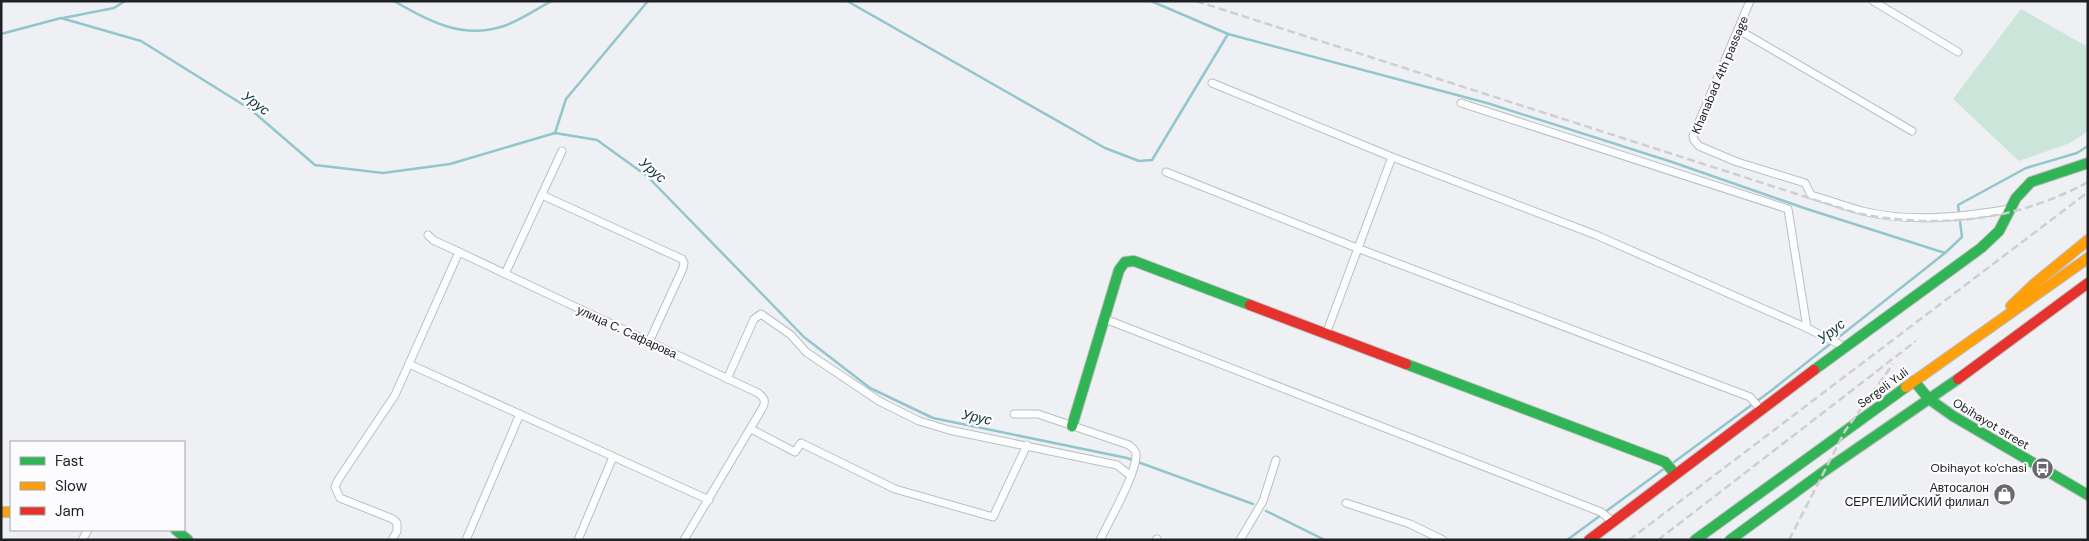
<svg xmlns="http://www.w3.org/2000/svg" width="2089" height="541" font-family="'DM Sans',sans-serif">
<rect width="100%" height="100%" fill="#eef0f4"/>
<path fill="#cce5da" d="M2021,9L2088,47V131L2070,143L2019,161L1953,99Z"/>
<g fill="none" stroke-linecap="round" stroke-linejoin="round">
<g stroke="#92c6cd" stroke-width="2.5">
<path d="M394,1C428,21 463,40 504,26C521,20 536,9 552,1"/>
<path d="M847,1L1105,148L1139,161L1152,160L1228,34"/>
<path d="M1151,1L1228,34L1487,103L1672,162L1807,209L1945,253"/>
<path d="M63,18L114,8L125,1"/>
<path d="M1,34L61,18L141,41L250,109L315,165L383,173L450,164L555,133L597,140L647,176L804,337L870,388L933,418L1127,458L1253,504"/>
<path d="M555,133L566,99L648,1"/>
<path d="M1670,465L1772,390L1945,253L1962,237L1958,205L2026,168L2077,153L2088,146"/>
<path d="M1266,511L1325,540"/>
<path d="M1567,540L1665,468"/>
</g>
<defs>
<g id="street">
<path d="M1750,1L1693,136L1694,140L1699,146L1737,162L1805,183L1811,195C1828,200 1845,206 1862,211C1911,223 1962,217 2010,209"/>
<path d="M1873,1L1958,52"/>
<path d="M1739,30L1912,131"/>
<path d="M1212,83L1392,157L1596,235L1807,328L1839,344L1843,348"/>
<path d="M1461,103L1788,209L1807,328"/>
<path d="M1166,172L1357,248L1750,397L1762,411"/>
<path d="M542,195L682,259L684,263L683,268L649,342"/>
<path d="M428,235L433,240L459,252L758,393C764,398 766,400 763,407L684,540"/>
<path d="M505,274L562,151"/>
<path d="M1105,319L1601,512L1612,521"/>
<path d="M1326,334L1392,157"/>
<path d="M409,364L709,500"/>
<path d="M727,379L754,319L761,314L791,335L806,352L879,401L919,421L949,430L1117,465L1131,476"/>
<path d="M1014,414H1038L1129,445C1132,448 1136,450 1136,454C1137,473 1109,521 1100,540"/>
<path d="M751,429L795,452L801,443L895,489L993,517L1027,445"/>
<path d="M1346,503L1410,524L1443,540"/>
<path d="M82,540L88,530"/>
<path d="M392,540L397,531V523L393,519L340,498L335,487L338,480L395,395L459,252"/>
<path d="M466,540L520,414"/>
<path d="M578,540L613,457"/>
<path d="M1156,540L1157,539"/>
<path d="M1240,540L1263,501L1276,460"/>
</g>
<g id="fast">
<path d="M1406,364L1665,462L1675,474"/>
<path d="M1814,370L1981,248L1999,231L2016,198L2031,182L2088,163"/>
<path d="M1914,381L1929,399L1953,416L2088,495"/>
<path d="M1072,426L1119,270L1125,262L1134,261L1250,305"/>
<path d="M176,530L188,540"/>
<path d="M1695,540L1906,387"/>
<path d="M1730,540L1823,472L1958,379"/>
</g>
<g id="slow">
<path d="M2011,306L2033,285L2088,240"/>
<path d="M1906,387L2088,258"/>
<path d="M1,512H11"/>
</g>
<g id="jam">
<path d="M1250,305L1406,364"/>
<path d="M1958,379L2088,283"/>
<path d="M1589,540L1814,370"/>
</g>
</defs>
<use href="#street" stroke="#bcbec1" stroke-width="9"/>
<use href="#fast" stroke="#bcbec1" stroke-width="12"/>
<use href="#slow" stroke="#bcbec1" stroke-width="12"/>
<use href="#jam" stroke="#bcbec1" stroke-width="12"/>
<use href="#street" stroke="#fcfdfd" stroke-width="7"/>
<use href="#fast" stroke="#30b455" stroke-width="10"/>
<use href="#slow" stroke="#ff9f0a" stroke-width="10"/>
<use href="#jam" stroke="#e5322d" stroke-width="10"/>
<g stroke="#cfcfd0" stroke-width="2.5" stroke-dasharray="8 4" stroke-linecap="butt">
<path d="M1196,1L1856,213C1937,229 2014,222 2088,182"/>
<path d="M1629,540L2088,192"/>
<path d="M1658,540L1916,341"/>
<path d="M1789,540L1845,431L1893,364"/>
</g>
</g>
<defs>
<symbol id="bus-disc" viewBox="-11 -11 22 22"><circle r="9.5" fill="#68696d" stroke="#fcfcfe"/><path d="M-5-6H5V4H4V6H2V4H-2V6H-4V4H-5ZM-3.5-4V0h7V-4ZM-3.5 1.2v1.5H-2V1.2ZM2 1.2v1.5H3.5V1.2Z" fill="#fff"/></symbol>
<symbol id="shop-disc" viewBox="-11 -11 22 22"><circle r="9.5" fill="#68696d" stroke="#fcfcfe"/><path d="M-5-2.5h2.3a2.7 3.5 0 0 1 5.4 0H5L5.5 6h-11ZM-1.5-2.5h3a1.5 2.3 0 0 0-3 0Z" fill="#fff"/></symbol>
</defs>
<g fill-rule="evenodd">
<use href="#bus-disc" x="2030" y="456" width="25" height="25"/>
<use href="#shop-disc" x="1992" y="482" width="25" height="25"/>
</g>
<g text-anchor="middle" stroke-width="4.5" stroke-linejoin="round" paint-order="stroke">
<g font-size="12" fill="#202124" stroke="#fcfcfe">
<text transform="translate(1720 75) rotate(-67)" y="4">Khanabad 4th passage</text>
<text transform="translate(627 332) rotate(25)" y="4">улица С. Сафарова</text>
<text transform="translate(1883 388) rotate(-36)" y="4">Sergeli Yuli</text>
<text transform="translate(1991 424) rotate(31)" y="4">Obihayot street</text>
</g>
<g font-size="12" fill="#202124" stroke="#fcfcfe" text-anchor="end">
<text x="2027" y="472">Obihayot ko'chasi</text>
<text x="1989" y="492">Автосалон<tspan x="1989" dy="14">СЕРГЕЛИЙСКИЙ филиал</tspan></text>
</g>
<g font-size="14" font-style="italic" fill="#103539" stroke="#fcfcfe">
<text transform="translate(256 103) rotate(36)" y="5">Урус</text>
<text transform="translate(653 170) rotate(41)" y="5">Урус</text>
<text transform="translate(1831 331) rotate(-38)" y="5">Урус</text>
<text transform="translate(977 417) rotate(12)" y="5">Урус</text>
</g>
</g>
<rect width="2089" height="541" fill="none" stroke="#202124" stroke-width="5"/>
<rect x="10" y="441" width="175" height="90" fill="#fcfcfe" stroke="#a4a4a7"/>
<rect x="20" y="457" width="25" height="8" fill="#30b455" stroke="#a4a4a7"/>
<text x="55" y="466" font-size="15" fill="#202124">Fast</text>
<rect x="20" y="482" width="25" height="8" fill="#ff9f0a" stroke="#a4a4a7"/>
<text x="55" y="491" font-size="15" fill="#202124">Slow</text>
<rect x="20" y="507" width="25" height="8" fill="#e5322d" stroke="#a4a4a7"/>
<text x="55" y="516" font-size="15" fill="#202124">Jam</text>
</svg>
